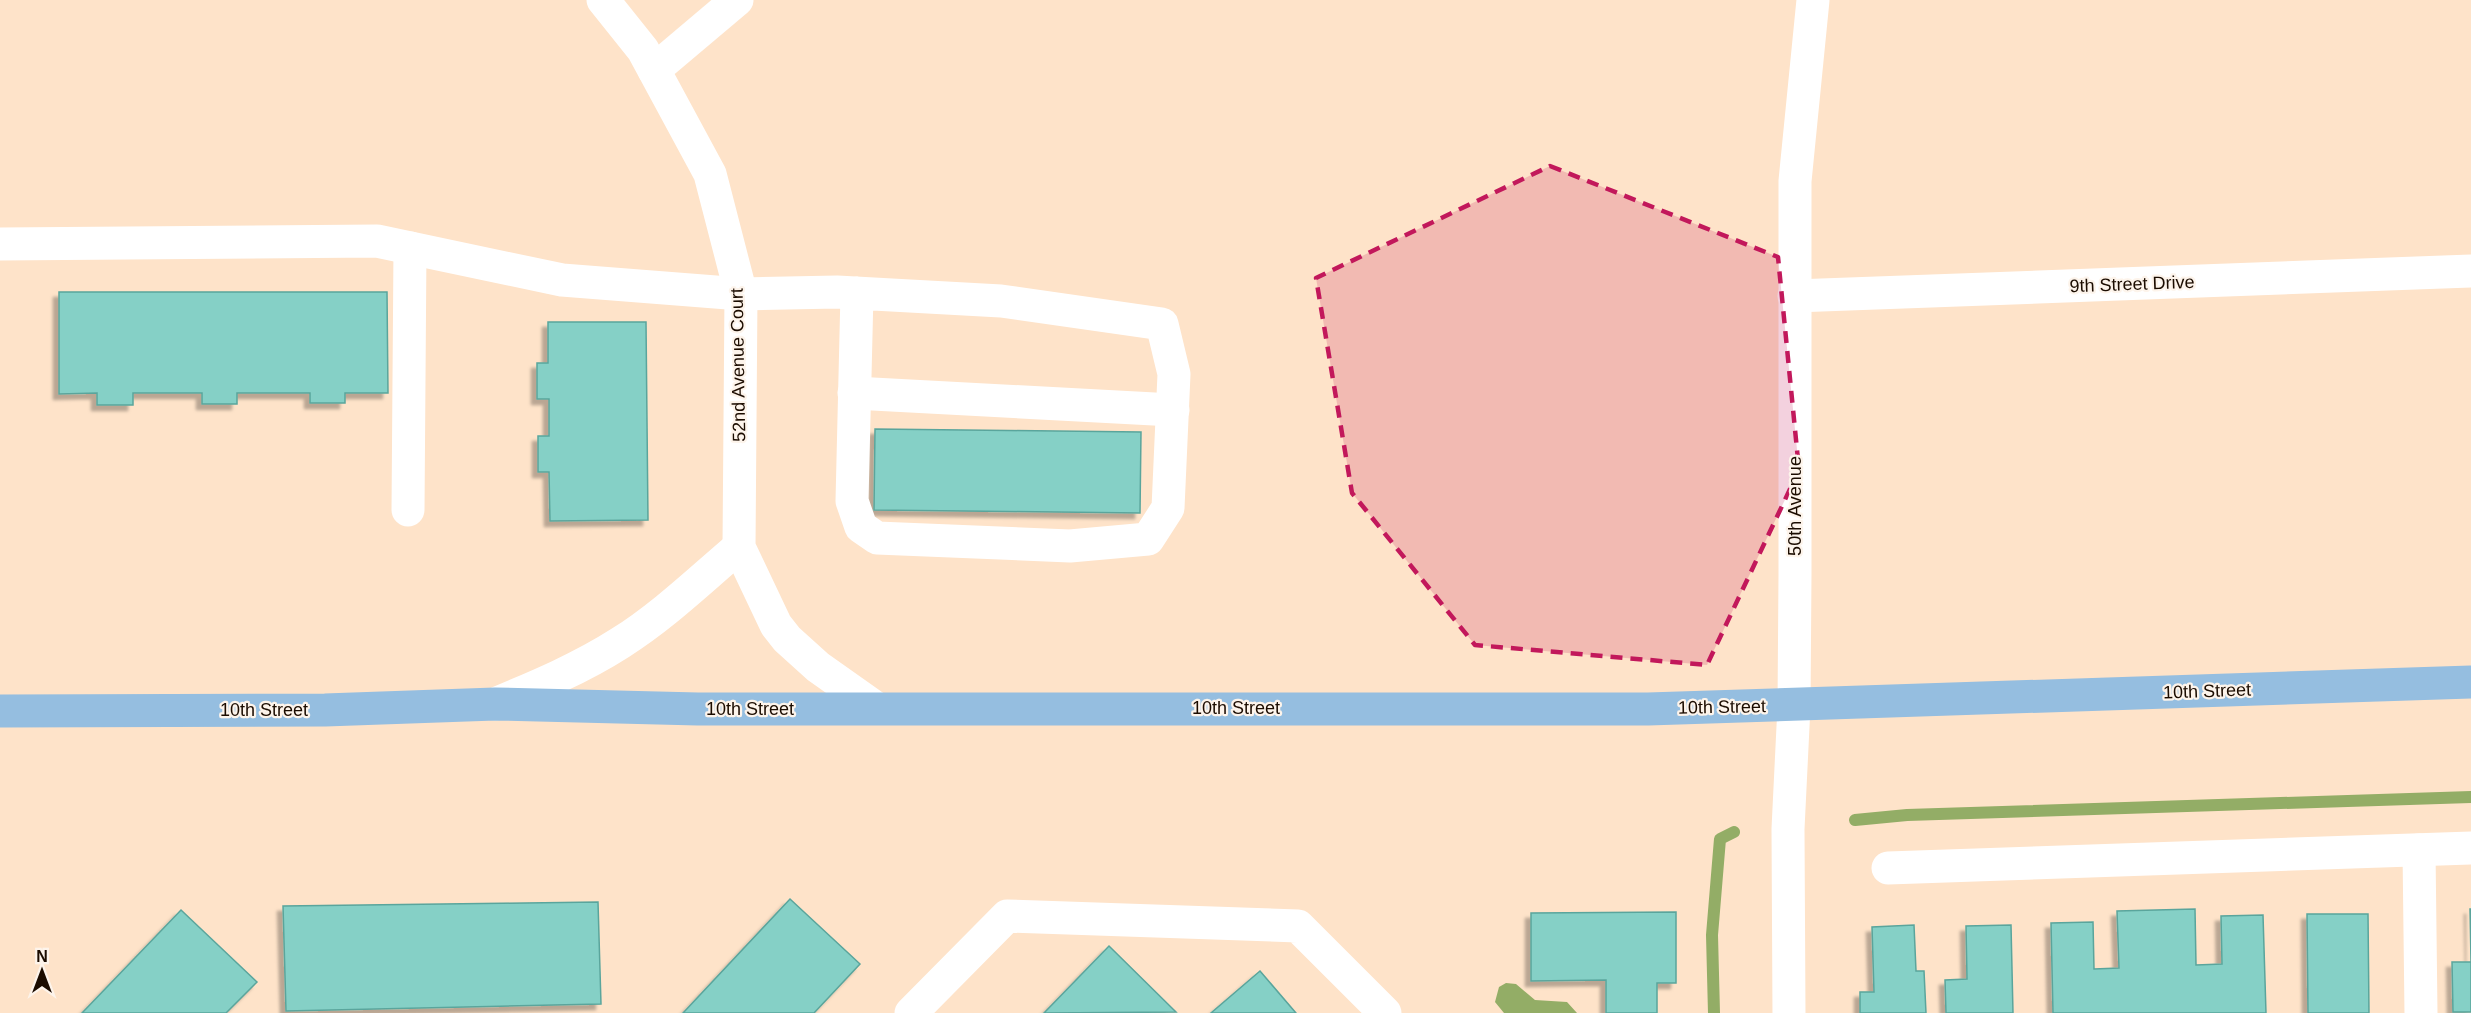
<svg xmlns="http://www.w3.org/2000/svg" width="2471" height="1013" font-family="Helvetica,sans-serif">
<defs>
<filter id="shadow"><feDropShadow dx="-5.5" dy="5.5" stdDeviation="1.5" flood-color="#0004"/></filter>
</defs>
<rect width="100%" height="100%" fill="#fee3c9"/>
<path fill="#93ad66" d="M1506,983L1516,984L1535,1000L1567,1002L1577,1013H1504L1495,1002L1499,987Z"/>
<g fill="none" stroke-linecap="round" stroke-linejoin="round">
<g stroke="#93ad66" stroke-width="12">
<path d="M1855,820L1907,815L2471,797"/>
<path d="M1714,1013L1712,935L1720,839L1734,832"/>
</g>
</g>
<g fill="#85d0c6" stroke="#5aa59c" stroke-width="1.5" filter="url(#shadow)">
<path d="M59,292H387L388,393H345V403H310V393H237V404H202V393H133V405H97V393L59,394Z"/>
<path d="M548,322H646L648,520L550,521L549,472H538V436H549V399H537V363H548Z"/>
<path d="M875,429L1141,432L1140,513L874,510Z"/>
<path d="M790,899L860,964L814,1013H683Z"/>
<path d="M598,902L601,1004L286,1011L283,906Z"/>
<path d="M2195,909L2196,965L2222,964L2221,916L2263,915L2266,1013H2053L2051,923L2093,922L2094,969L2119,968L2117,911Z"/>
<path d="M2470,909H2471V1012H2453L2452,962H2471Z"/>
<path d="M181,910L257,982L226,1013H82Z"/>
<path d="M1676,912V983H1657V1013H1606V980L1531,981V913Z"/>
<path d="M2307,914H2368L2369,1013H2308Z"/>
<path d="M1914,925L1916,971H1924L1926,1013H1860V992H1874L1872,927Z"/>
<path d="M2011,925L2013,1013H1946L1945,980L1967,979L1966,926Z"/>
<path d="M1109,946L1176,1012L1044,1013Z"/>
<path d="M1260,971L1296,1013H1211Z"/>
</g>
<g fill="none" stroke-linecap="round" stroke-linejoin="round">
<g stroke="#fff" stroke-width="33">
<path d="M603,0L643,50L710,174L741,294L739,547L776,625L787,639L818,667L876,708"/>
<path d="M654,70L737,0"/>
<path d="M0,244L377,241L562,280L741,294L837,292L1001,301L1162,324L1174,374L1168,508L1148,539L1070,546L877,538L861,527L852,501L857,293"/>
<path d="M1794,296L2471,271"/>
<path d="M854,393L1173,410"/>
<path d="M408,510L410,248"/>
<path d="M495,704C538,686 581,668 620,643C663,616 700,580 739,547"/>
<path d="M2419,850L2421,1013"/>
<path d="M1888,868L2471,848"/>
<path d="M911,1013L1007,916L1298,926L1385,1013"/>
<path d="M1789,1013L1788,829L1794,706L1795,574V181L1813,0"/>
</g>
<path stroke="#95bee0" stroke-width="33" d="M0,711L325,710L495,704L698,709H1648L2471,682"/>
</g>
<path fill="#c2185b" fill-opacity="0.2" stroke="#c2185b" stroke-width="4.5" stroke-dasharray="12 8" stroke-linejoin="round" d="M1550,166L1778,257L1799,470L1707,665L1475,645L1352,493L1316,278Z"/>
<g text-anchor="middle" stroke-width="4.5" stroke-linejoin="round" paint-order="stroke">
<g font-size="18" fill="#1b0c00" stroke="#fdf4eb">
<text transform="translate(2132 284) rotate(-2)" y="6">9th Street Drive</text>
<text transform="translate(738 365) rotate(-91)" y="6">52nd Avenue Court</text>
<text transform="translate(1795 506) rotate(-90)" y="6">50th Avenue</text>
<text transform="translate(2207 691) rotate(-2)" y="6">10th Street</text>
<text transform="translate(1722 707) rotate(-1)" y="6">10th Street</text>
<text x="1236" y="714">10th Street</text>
<text x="750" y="715">10th Street</text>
<text x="264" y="716">10th Street</text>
</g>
</g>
<g transform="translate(42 971)" stroke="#fdf4eb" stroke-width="4.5" paint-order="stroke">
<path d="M0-4.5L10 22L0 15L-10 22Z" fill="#1b0c00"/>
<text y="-9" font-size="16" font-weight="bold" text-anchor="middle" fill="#1b0c00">N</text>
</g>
</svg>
